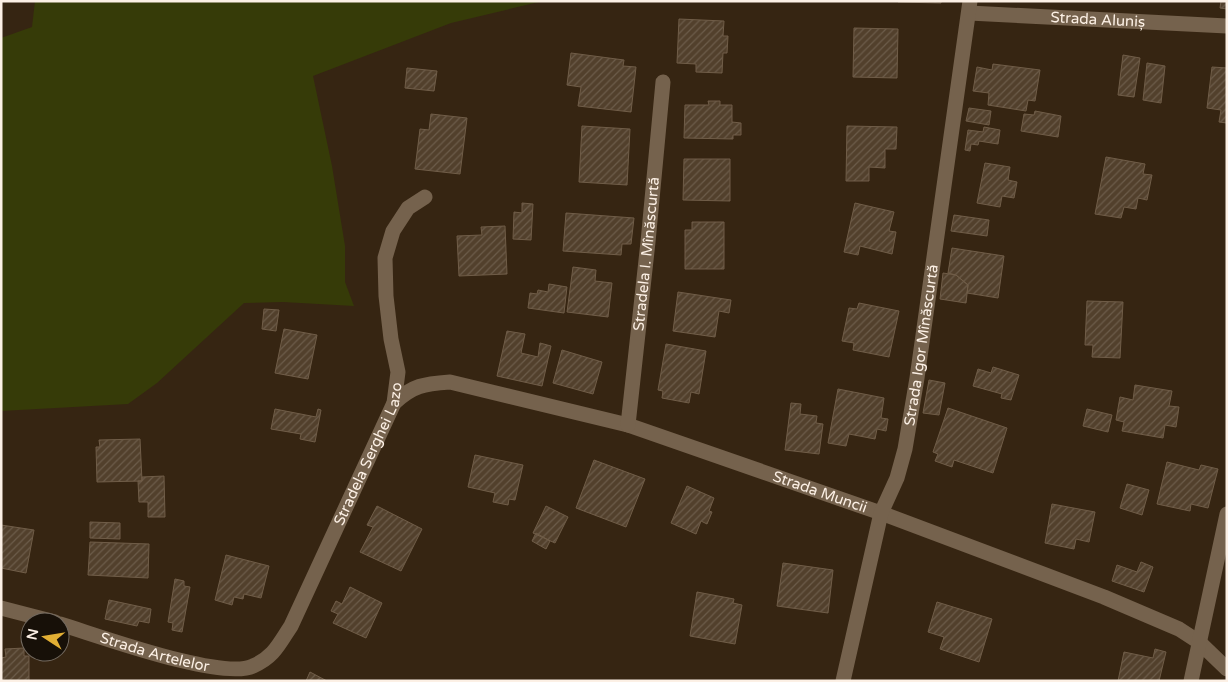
<svg xmlns="http://www.w3.org/2000/svg" width="1228" height="682" viewBox="0 0 1228 682" font-family="'Varela Round',sans-serif">
<style>
.green{fill:#363b08}
.building{fill:url(#building-hatch);stroke:#705d48}
.lines{fill:none;stroke-linecap:round;stroke-linejoin:round}
.minor{stroke:#75624d;stroke-width:15}
.labels{text-anchor:middle;stroke-width:4.5;stroke-linejoin:round;paint-order:stroke}
.street-label{font-size:15px;fill:#fcf0e5;stroke:#171008}
</style>
<defs>
<pattern id="building-hatch" width="6" height="6" patternUnits="userSpaceOnUse" patternTransform="scale(1.25)"><rect width="6" height="6" fill="#52402c"/><path d="M-1 1l2-2M0 6l6-6M5 7l2-2" fill="none" stroke="#6c5c4a"/></pattern>
</defs>
<rect width="100%" height="100%" fill="#362512"/>
<path class="green" d="M 35,1 L 543,1 L 451,23 L 313,76 L 332,166 L 345,246 L 345,282 L 354,306 L 283,302 L 244,303 L 157,383 L 128,404 L 1,411 L 1,38 L 32,27 Z"/>
<path class="building" d="M 941,1 L 941,3 L 898,2 L 898,1 Z
M 1221,1 L 1227,1 L 1227,9 L 1220,8 Z
M 679,19 L 724,21 L 723,36 L 728,36 L 727,53 L 723,53 L 722,73 L 696,72 L 696,64 L 677,63 Z
M 854,28 L 898,29 L 897,78 L 853,77 Z
M 571,53 L 624,60 L 623,66 L 636,67 L 631,112 L 578,106 L 581,87 L 567,85 Z
M 1123,55 L 1140,58 L 1134,97 L 1118,95 Z
M 1147,63 L 1165,66 L 1161,103 L 1143,100 Z
M 993,64 L 1040,70 L 1035,101 L 1028,100 L 1026,111 L 988,105 L 989,93 L 973,91 L 977,67 L 992,70 Z
M 1212,67 L 1227,68 L 1227,123 L 1219,122 L 1221,110 L 1207,108 Z
M 407,68 L 437,71 L 434,91 L 405,88 Z
M 708,101 L 720,101 L 720,105 L 732,105 L 732,122 L 741,123 L 741,135 L 733,135 L 733,139 L 684,138 L 685,105 L 709,105 Z
M 969,108 L 991,111 L 989,125 L 966,121 Z
M 1035,111 L 1061,116 L 1058,137 L 1021,131 L 1024,114 L 1034,115 Z
M 431,114 L 467,118 L 460,174 L 415,169 L 420,129 L 429,130 Z
M 582,126 L 630,129 L 627,185 L 579,182 Z
M 847,126 L 897,127 L 896,149 L 885,149 L 885,168 L 869,167 L 869,181 L 846,181 Z
M 984,127 L 1000,130 L 998,144 L 979,141 L 978,145 L 971,144 L 970,151 L 965,150 L 968,130 L 983,132 Z
M 1106,157 L 1145,164 L 1143,174 L 1152,175 L 1147,200 L 1138,198 L 1136,209 L 1124,207 L 1121,218 L 1095,214 Z
M 684,159 L 730,159 L 730,201 L 683,200 Z
M 985,163 L 1010,167 L 1008,180 L 1017,182 L 1014,198 L 1002,196 L 1000,207 L 977,203 Z
M 522,203 L 533,204 L 531,240 L 513,239 L 514,212 L 522,213 Z
M 855,203 L 894,212 L 889,231 L 896,232 L 892,254 L 860,246 L 858,255 L 844,252 Z
M 566,213 L 634,218 L 631,244 L 622,244 L 621,255 L 563,251 Z
M 954,215 L 989,220 L 987,236 L 951,231 Z
M 692,222 L 724,222 L 724,269 L 685,269 L 685,230 L 692,230 Z
M 505,226 L 507,274 L 459,276 L 457,236 L 482,235 L 481,227 Z
M 952,248 L 1004,256 L 998,298 L 967,293 L 968,285 L 956,275 L 948,273 Z
M 573,267 L 596,270 L 595,281 L 612,283 L 608,317 L 567,312 Z
M 943,273 L 956,275 L 968,285 L 966,303 L 940,299 Z
M 549,284 L 567,287 L 564,313 L 528,308 L 530,293 L 537,294 L 538,290 L 548,292 Z
M 678,292 L 731,300 L 729,313 L 719,311 L 715,337 L 673,331 Z
M 1087,301 L 1123,302 L 1120,358 L 1092,357 L 1093,345 L 1085,345 Z
M 859,303 L 899,311 L 889,357 L 853,350 L 854,343 L 842,341 L 849,308 L 857,309 Z
M 264,309 L 279,310 L 276,331 L 262,329 Z
M 284,329 L 317,335 L 308,379 L 275,373 Z
M 507,331 L 525,334 L 521,353 L 538,357 L 540,343 L 551,346 L 542,386 L 497,376 Z
M 666,344 L 706,351 L 699,394 L 691,392 L 689,403 L 662,398 L 663,391 L 658,390 Z
M 562,350 L 602,362 L 593,394 L 553,383 Z
M 993,367 L 1019,375 L 1011,400 L 1001,398 L 1002,394 L 973,386 L 978,369 L 991,373 Z
M 929,380 L 945,383 L 939,415 L 923,413 Z
M 1135,385 L 1172,391 L 1169,406 L 1179,407 L 1176,427 L 1165,425 L 1163,438 L 1122,431 L 1124,422 L 1116,420 L 1120,397 L 1133,400 Z
M 838,389 L 884,398 L 881,418 L 888,419 L 886,431 L 877,429 L 875,439 L 849,434 L 846,446 L 828,443 Z
M 791,403 L 801,404 L 800,414 L 817,416 L 816,423 L 823,424 L 819,454 L 785,450 Z
M 948,408 L 1007,428 L 993,473 L 954,460 L 952,467 L 935,461 L 938,454 L 933,452 Z
M 275,409 L 316,417 L 318,409 L 321,410 L 315,442 L 300,439 L 301,434 L 271,429 Z
M 1087,409 L 1112,415 L 1108,432 L 1083,426 Z
M 140,439 L 142,481 L 97,482 L 96,447 L 100,447 L 99,440 Z
M 475,455 L 523,465 L 515,500 L 509,499 L 508,505 L 493,502 L 495,493 L 468,487 Z
M 594,460 L 645,479 L 626,527 L 576,508 Z
M 1167,462 L 1199,470 L 1201,465 L 1218,469 L 1208,508 L 1191,504 L 1190,511 L 1157,504 Z
M 164,476 L 165,517 L 148,517 L 148,502 L 139,502 L 138,481 L 142,481 L 142,477 Z
M 1127,484 L 1149,490 L 1142,515 L 1120,508 Z
M 687,486 L 714,498 L 709,511 L 712,512 L 707,524 L 701,521 L 696,534 L 671,523 Z
M 1052,504 L 1095,512 L 1089,542 L 1076,539 L 1074,549 L 1045,543 Z
M 377,506 L 422,529 L 401,571 L 360,552 L 373,527 L 367,525 Z
M 546,506 L 568,517 L 555,543 L 533,533 Z
M 90,522 L 120,523 L 120,539 L 90,538 Z
M 1,525 L 34,530 L 26,573 L 1,568 Z
M 536,533 L 550,541 L 546,549 L 532,541 Z
M 90,542 L 149,544 L 148,578 L 88,575 Z
M 226,555 L 269,566 L 261,598 L 244,594 L 243,599 L 234,597 L 232,605 L 215,600 Z
M 1141,562 L 1153,567 L 1144,592 L 1112,581 L 1117,565 L 1137,572 Z
M 783,563 L 833,570 L 828,613 L 777,606 Z
M 175,579 L 184,581 L 184,586 L 190,587 L 182,632 L 172,630 L 173,623 L 168,622 Z
M 350,587 L 382,603 L 366,638 L 333,623 L 338,614 L 331,611 L 336,601 L 342,604 Z
M 697,592 L 734,599 L 733,603 L 742,605 L 735,644 L 690,636 Z
M 109,600 L 151,609 L 149,623 L 139,621 L 137,626 L 105,619 Z
M 937,602 L 992,619 L 979,662 L 940,649 L 944,637 L 928,632 Z
M 24,648 L 24,656 L 29,656 L 29,681 L 1,681 L 1,658 L 6,657 L 5,649 Z
M 1155,649 L 1166,652 L 1159,681 L 1118,681 L 1124,652 L 1153,658 Z
M 310,672 L 327,681 L 306,681 Z"/>
<g class="lines">
<g class="minor">
<path id="s1" d="M 969,13 L 1227,26"/>
<path id="s2" d="M 394,403 C 413,385 424,384 450,382 L 628,425 L 881,513 L 1104,597 L 1179,629 L 1199,642 L 1227,669"/>
<path id="s3" d="M 628,425 L 648,242 L 663,82"/>
<path d="M 1,608 L 55,622"/>
<path id="s4" d="M 60,624 C 97,635 222,681 253,666 C 274,657 279,644 291,626 L 394,403 L 398,372 L 391,339 L 386,296 L 385,258 L 393,231 L 408,208 L 425,197"/>
<path id="s5" d="M 843,681 L 881,513 L 897,478 L 905,449 L 917,378 L 970,1"/>
<path d="M 1191,681 L 1227,514"/>
</g>
</g>
<g class="labels">
<g class="street-label">
<text dy="5" stroke="none"><textPath href="#s1" startOffset="129">Strada Aluniș</textPath></text>
<text dy="5" stroke="none"><textPath href="#s3" startOffset="172">Stradela I. Mînăscurtă</textPath></text>
<text dy="5" stroke="none"><textPath href="#s5" startOffset="346">Strada Igor Mînăscurtă</textPath></text>
<text dy="5" stroke="none"><textPath href="#s4" startOffset="445">Stradela Serghei Lazo</textPath></text>
<text dy="5" stroke="none"><textPath href="#s2" startOffset="448">Strada Muncii</textPath></text>
<text dy="5" stroke="none"><textPath href="#s4" startOffset="99">Strada Artelelor</textPath></text>
</g>
</g>
<rect width="1228" height="682" fill="none" stroke="#fcf0e5" stroke-width="5"/>
<g transform="translate(45 637) rotate(282)"><circle r="24" fill="#171008" stroke="#736a60"/>
<path d="M0-4L9 19L0 12L-9 19Z" fill="#e2af34"/>
<text y="-8" font-size="14" font-weight="bold" text-anchor="middle" fill="#fcf0e5">N</text>
</g>
</svg>
